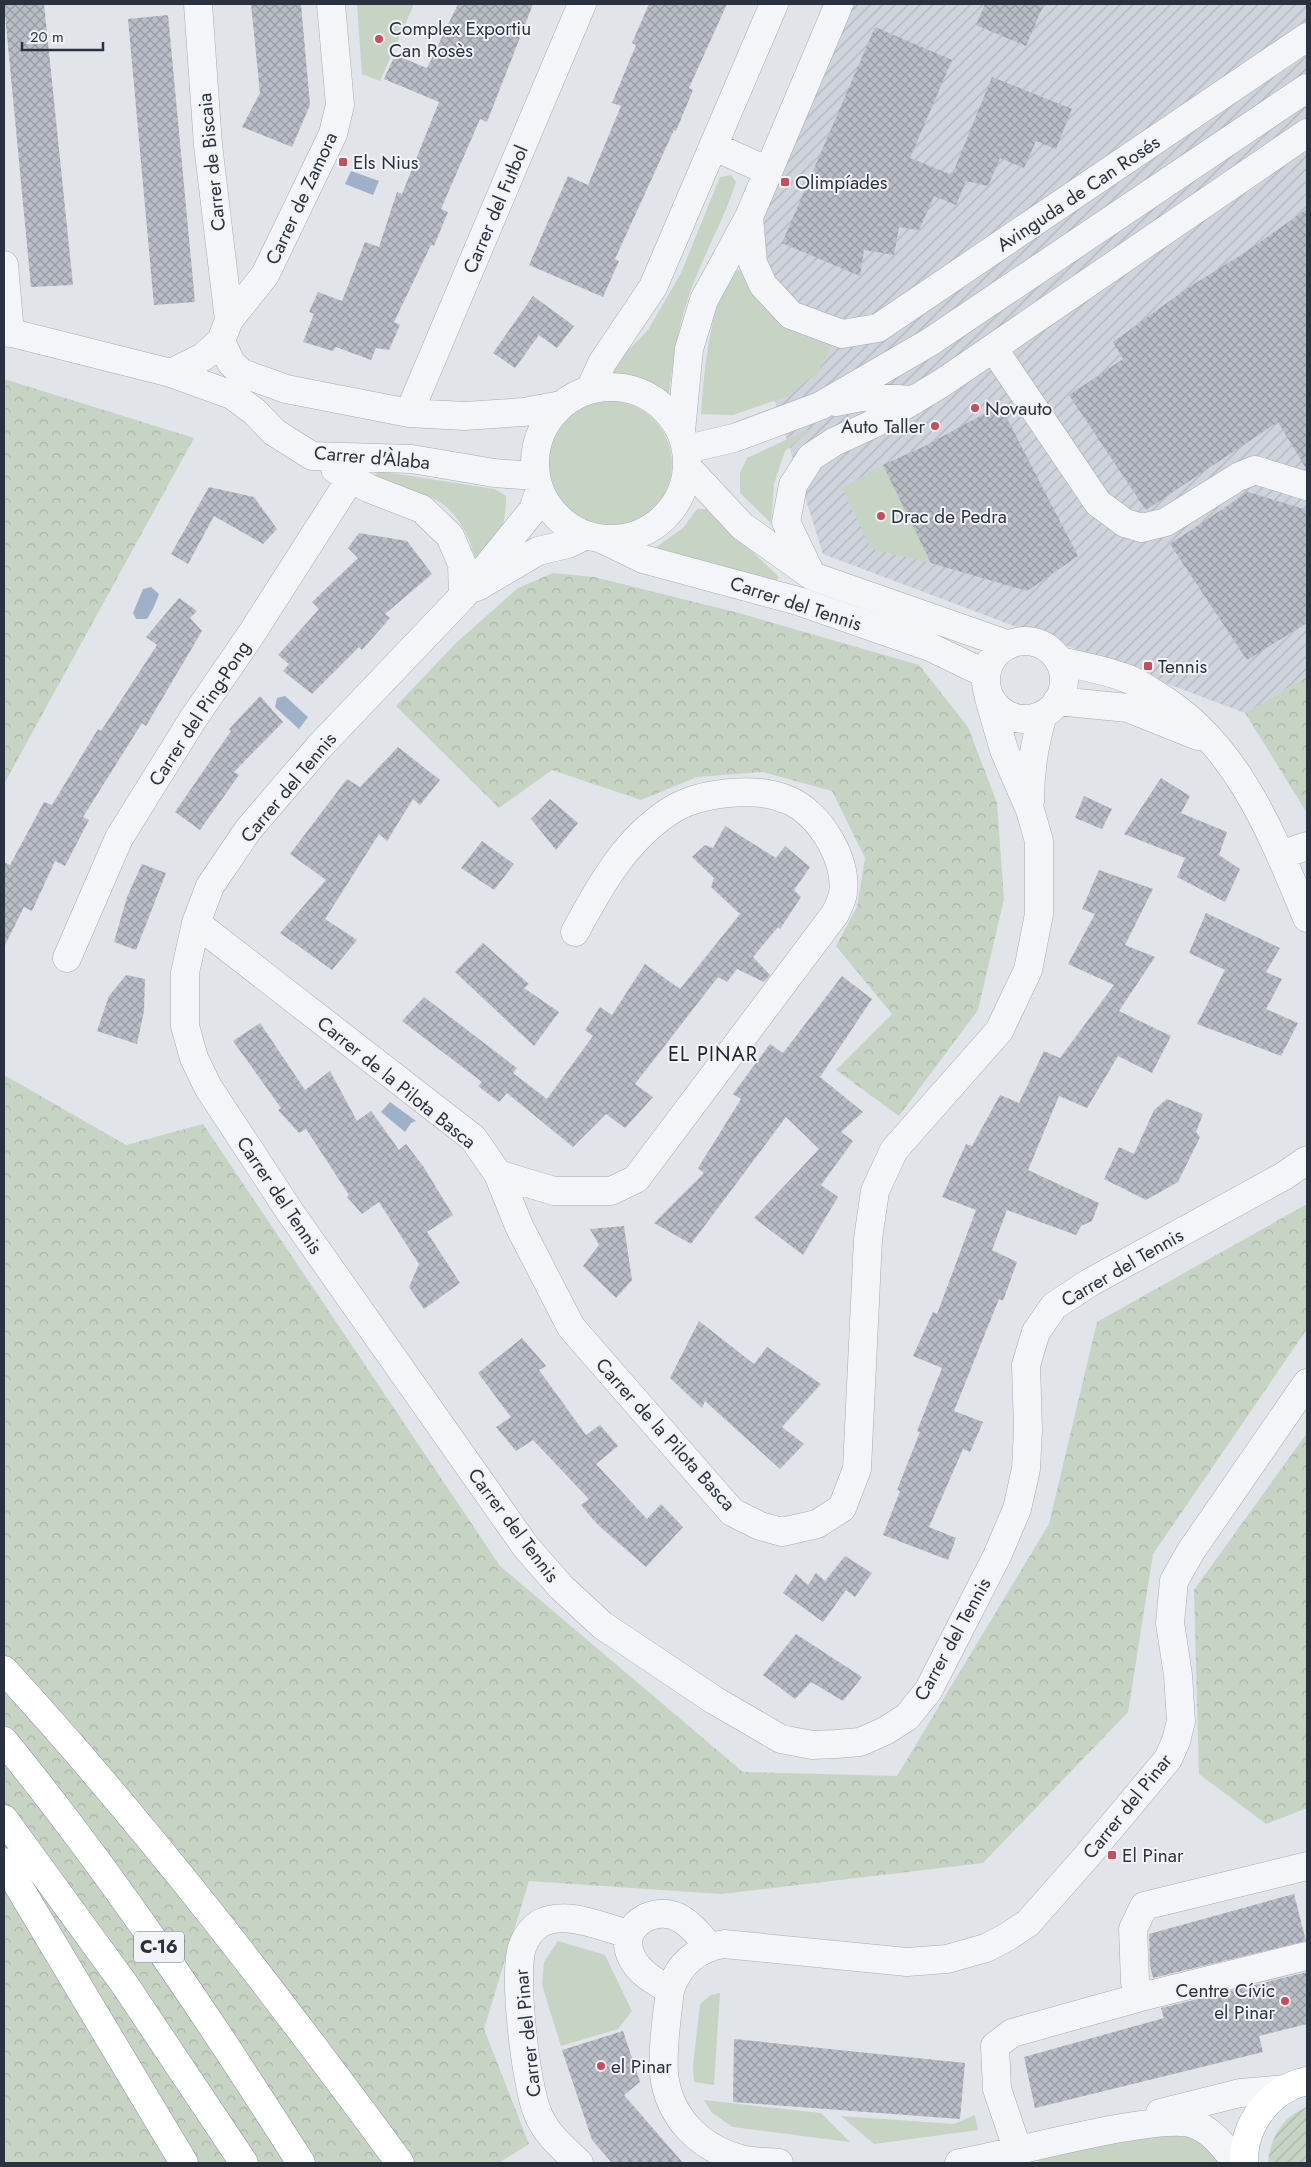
<svg xmlns="http://www.w3.org/2000/svg" width="1311" height="2167" viewBox="0 0 1311 2167" font-family="Jost,sans-serif">
<style>
.industrial{fill:url(#industrial-furrows)}
.grass{fill:#c7d3c3}
.forest{fill:url(#forest-crowns)}
.garden{fill:url(#garden-furrows)}
.water{fill:#9eb1c8}
.building{fill:url(#building-cross-hatch)}
.lines{fill:none;stroke-linecap:round;stroke-linejoin:round}
.street-casing{stroke:#a6abb3;stroke-width:29}
.secondary-casing{stroke:#a6abb3;stroke-width:29}
.highway-casing{stroke:#89929f;stroke-width:29}
.street{stroke:#f4f5f8;stroke-width:28}
.secondary{stroke:#fff;stroke-width:28}
.highway{stroke:#fff;stroke-width:28}
.poi-dot{fill:#c94b5c;stroke:#f1f3f7;stroke-width:2}
.labels{text-anchor:middle;stroke-width:4;stroke-linejoin:round;paint-order:stroke}
.shield{fill:#f1f3f7;stroke:#666c77;stroke-width:1}
.shield-label{font-size:18px;font-weight:bold;fill:#2a3240}
.poi-label{font-size:19px;fill:#2a3240;stroke:#f1f3f7;text-anchor:start}
.street-label{font-size:19px;fill:#2a3240;stroke:#f1f3f7}
.neighbourhood-label{font-size:20px;letter-spacing:1px;fill:#1c2331;stroke:#f1f3f7}
</style>
<defs>
<pattern id="industrial-furrows" width="10" height="10" patternUnits="userSpaceOnUse" patternTransform="scale(1.25)"><rect width="10" height="10" fill="#cfd3db"/><path d="M-1 1l2-2M0 10L10 0M9 11l2-2" fill="none" stroke="#b2b6bd"/></pattern>
<pattern id="forest-crowns" width="20" height="18" patternUnits="userSpaceOnUse" patternTransform="scale(1.25)"><rect width="20" height="18" fill="#c7d3c3"/><path d="M2 6a3 3 0 1 1 6 0M12 15a3 3 0 1 1 6 0" fill="none" stroke="#abb6a9"/></pattern>
<pattern id="garden-furrows" width="10" height="10" patternUnits="userSpaceOnUse" patternTransform="scale(1.25)"><rect width="10" height="10" fill="#c7d3c3"/><path d="M-1 1l2-2M0 10L10 0M9 11l2-2" fill="none" stroke="#abb6a9"/></pattern>
<pattern id="building-cross-hatch" width="8" height="8" patternUnits="userSpaceOnUse" patternTransform="scale(1.25)"><rect width="8" height="8" fill="#b9bdc6"/><path d="M0 0l8 8M0 8l8-8" fill="none" stroke="#979aa2"/></pattern>
</defs>
<rect width="100%" height="100%" fill="#e1e4e9"/>
<path class="industrial" d="M 854,4 L 1307,4 L 1307,677 L 1245,713 L 823,554 L 736,278 Z"/>
<path class="grass" d="M 357,4 L 414,4 L 380,81 L 362,74 Z
M 731,175 L 736,182 C 725,217 707,248 694,282 C 680,318 673,356 669,395 L 609,376 L 607,371 L 648,330 L 681,273 L 720,177 Z
M 745,269 L 767,310 L 808,338 L 832,344 L 818,372 L 788,396 L 733,415 L 701,414 C 704,365 710,319 727,273 Z
M546 464a63 63 0 1 1 126 0a63 63 0 1 1-126 0Z
M 814,427 L 785,451 L 774,484 L 771,523 L 740,493 L 740,473 L 747,458 Z
M 883,465 L 931,563 L 871,549 L 842,488 Z
M 379,471 L 494,489 L 506,496 C 506,531 497,539 476,563 C 470,534 455,505 425,495 C 407,490 391,487 374,476 Z
M 697,509 L 708,509 L 779,577 L 774,584 L 652,550 L 683,528 Z
M 558,1941 L 605,1955 L 632,2011 L 618,2029 L 561,2046 L 542,1985 L 544,1962 Z
M 720,1993 L 714,2085 L 694,2082 L 693,2066 L 700,2004 L 711,1995 Z
M 704,2100 L 821,2113 L 850,2142 L 733,2127 L 712,2113 Z
M 975,2115 L 978,2130 L 874,2144 L 841,2116 L 954,2124 Z
M 1199,2133 L 1218,2160 L 1218,2163 L 1039,2163 L 1038,2160 L 1147,2134 Z"/>
<path class="forest" d="M 4,379 L 194,438 L 4,784 Z
M 553,573 L 594,577 L 739,613 L 919,665 L 968,727 L 997,803 L 1004,899 L 978,1010 L 899,1116 L 836,1070 L 892,1014 L 836,946 L 857,907 L 865,858 L 832,791 L 763,772 L 697,777 L 641,800 L 552,770 L 499,808 L 396,706 L 456,643 L 518,588 Z
M 1307,677 L 1307,813 L 1245,713 Z
M 4,1075 L 126,1145 L 203,1124 L 500,1566 L 743,1772 L 897,1776 L 1049,1524 L 1097,1322 L 1307,1204 L 1307,1329 L 1153,1554 L 1128,1712 L 983,1863 L 721,1894 L 529,1881 L 484,2029 L 529,2144 L 499,2163 L 4,2163 Z
M 1307,1433 L 1307,1808 L 1266,1824 L 1199,1774 L 1194,1590 Z"/>
<path class="garden" d="M 1307,2107 L 1307,2163 L 1268,2163 C 1270,2138 1283,2116 1307,2107 Z"/>
<path class="water" d="M 351,171 L 379,181 L 373,195 L 345,184 Z
M 151,587 L 159,594 C 156,603 152,611 147,619 L 136,619 L 133,613 L 143,589 Z
M 285,696 L 308,717 L 299,729 L 275,707 L 277,698 Z
M 390,1102 L 416,1121 L 411,1123 L 405,1132 L 381,1112 Z"/>
<path class="building" d="M 4,4 L 44,4 L 73,285 L 31,287 Z
M 251,4 L 301,4 L 310,105 L 292,147 L 242,127 L 260,93 Z
M 458,4 L 533,4 L 487,122 L 480,119 L 441,209 L 448,212 L 434,246 L 431,245 L 394,322 L 400,325 L 389,350 L 376,348 L 371,360 L 336,347 L 333,351 L 303,342 L 314,314 L 309,312 L 318,292 L 342,301 L 365,242 L 379,247 L 397,192 L 402,194 L 439,102 L 384,79 L 395,55 L 427,68 Z
M 649,4 L 727,4 L 689,88 L 693,90 L 676,131 L 674,130 L 615,259 L 619,261 L 603,297 L 529,265 L 568,176 L 588,185 L 621,106 L 612,103 L 636,45 L 632,43 Z
M 985,4 L 1044,4 L 1026,46 L 976,25 Z
M 168,15 L 195,302 L 154,305 L 128,19 Z
M 875,27 L 952,60 L 910,158 L 952,175 L 992,77 L 1072,109 L 1056,149 L 1036,141 L 1024,168 L 1000,158 L 988,186 L 966,181 L 956,205 L 934,196 L 919,230 L 899,227 L 894,255 L 864,250 L 860,276 L 782,243 Z
M 1307,209 L 1307,470 L 1278,422 L 1146,510 L 1069,395 L 1123,359 L 1113,342 L 1186,289 L 1244,253 Z
M 533,296 L 574,326 L 557,348 L 539,335 L 515,368 L 493,353 Z
M 1000,405 L 1078,556 L 1027,591 L 931,563 L 883,465 L 925,446 Z
M 209,487 L 254,497 L 277,529 L 263,544 L 214,516 L 188,564 L 171,554 Z
M 1248,492 L 1307,510 L 1307,623 L 1247,660 L 1170,544 Z
M 359,533 L 407,541 L 432,574 L 385,614 L 390,618 L 362,650 L 359,647 L 312,694 L 283,671 L 289,664 L 278,655 L 319,609 L 312,602 L 358,558 L 348,548 Z
M 179,598 L 197,611 L 190,618 L 202,631 L 146,726 L 142,723 L 83,817 L 89,820 L 65,866 L 55,861 L 32,911 L 24,907 L 4,947 L 4,862 L 10,865 L 44,802 L 52,805 L 98,729 L 101,731 L 157,645 L 146,637 Z
M 260,696 L 283,722 L 234,772 L 239,775 L 200,830 L 175,812 L 231,731 L 229,729 Z
M 398,747 L 440,780 L 420,805 L 413,799 L 387,841 L 379,834 L 325,919 L 357,940 L 332,970 L 280,933 L 326,880 L 290,854 L 347,779 L 360,787 Z
M 1161,778 L 1190,796 L 1181,813 L 1227,832 L 1219,855 L 1240,869 L 1225,902 L 1177,877 L 1185,858 L 1124,834 Z
M 1084,796 L 1112,809 L 1102,829 L 1075,818 Z
M 550,799 L 578,823 L 556,850 L 531,819 Z
M 725,826 L 776,858 L 785,846 L 810,867 L 794,890 L 801,897 L 780,929 L 778,927 L 753,957 L 770,975 L 764,982 L 737,969 L 727,982 L 718,977 L 635,1084 L 653,1097 L 625,1128 L 606,1114 L 573,1147 L 507,1093 L 499,1102 L 478,1086 L 482,1082 L 402,1021 L 424,997 L 517,1068 L 513,1073 L 547,1099 L 593,1036 L 585,1030 L 600,1007 L 612,1015 L 645,964 L 680,989 L 740,914 L 711,887 L 714,878 L 692,857 L 705,845 L 713,848 Z
M 482,841 L 514,864 L 494,890 L 461,868 Z
M 142,864 L 166,873 L 136,950 L 114,942 L 127,897 Z
M 1099,870 L 1153,889 L 1125,945 L 1155,957 L 1119,1011 L 1171,1036 L 1152,1073 L 1118,1056 L 1087,1108 L 1059,1096 L 1028,1170 L 1099,1203 L 1092,1221 L 1081,1226 L 1076,1235 L 1007,1210 L 992,1250 L 1017,1262 L 1003,1301 L 999,1299 L 954,1411 L 983,1422 L 970,1452 L 963,1449 L 929,1527 L 956,1538 L 948,1560 L 883,1535 L 900,1491 L 897,1490 L 920,1432 L 917,1431 L 942,1368 L 913,1356 L 933,1312 L 937,1314 L 976,1210 L 942,1197 L 966,1144 L 972,1146 L 1000,1095 L 1019,1103 L 1044,1051 L 1060,1058 L 1114,985 L 1068,964 L 1095,914 L 1082,909 Z
M 1206,913 L 1280,948 L 1266,972 L 1282,979 L 1266,1009 L 1298,1023 L 1281,1056 L 1197,1024 L 1225,970 L 1189,953 Z
M 483,943 L 529,984 L 524,988 L 559,1012 L 534,1046 L 455,972 Z
M 126,975 L 145,979 L 144,1011 L 137,1044 L 97,1031 L 109,996 Z
M 842,976 L 872,999 L 820,1077 L 863,1112 L 841,1132 L 853,1141 L 821,1185 L 838,1197 L 803,1255 L 754,1218 L 819,1149 L 786,1117 L 691,1244 L 654,1223 L 704,1173 L 698,1168 L 741,1099 L 733,1094 L 770,1044 L 783,1053 Z
M 260,1023 L 305,1090 L 330,1071 L 357,1121 L 371,1111 L 399,1150 L 406,1144 L 423,1166 L 453,1215 L 427,1232 L 460,1283 L 424,1309 L 409,1287 L 419,1264 L 379,1202 L 362,1214 L 347,1197 L 349,1195 L 306,1129 L 299,1133 L 278,1110 L 281,1108 L 233,1041 Z
M 1167,1099 L 1203,1114 L 1196,1132 L 1200,1137 L 1178,1182 L 1146,1200 L 1104,1179 L 1119,1147 L 1134,1154 L 1154,1110 Z
M 624,1226 L 632,1280 L 616,1298 L 583,1266 L 599,1245 L 590,1229 Z
M 699,1321 L 754,1364 L 767,1347 L 821,1384 L 782,1427 L 804,1444 L 780,1469 L 705,1401 L 702,1408 L 670,1378 Z
M 522,1338 L 546,1366 L 539,1370 L 586,1435 L 600,1425 L 618,1446 L 596,1464 L 647,1519 L 661,1504 L 683,1527 L 646,1567 L 597,1524 L 581,1505 L 589,1499 L 533,1440 L 516,1451 L 496,1427 L 511,1417 L 478,1373 Z
M 845,1556 L 872,1573 L 855,1597 L 846,1590 L 823,1622 L 783,1593 L 796,1574 L 808,1585 L 816,1573 L 825,1581 Z
M 796,1634 L 862,1677 L 843,1701 L 811,1682 L 795,1699 L 763,1675 Z
M 1294,1894 L 1306,1941 L 1153,1978 L 1150,1966 L 1149,1934 Z
M 1307,1972 L 1307,2024 L 1259,2036 L 1263,2052 L 1035,2108 L 1024,2057 L 1164,2018 L 1161,2008 Z
M 623,2031 L 640,2082 L 624,2095 L 683,2163 L 612,2163 L 592,2140 L 562,2050 Z
M 734,2039 L 965,2063 L 960,2119 L 733,2102 Z"/>
<g class="lines">
<g class="street-casing">
<path id="street" d="M 198,4 L 208,145 L 229,320
M 713,146 L 768,171
M 749,217 L 753,263 L 763,285 L 791,315 L 842,334 L 878,328 L 1307,37
M 4,265 L 10,333
M 4,331 L 171,373 L 232,395 L 255,412 L 274,432 L 312,456 L 412,459 L 494,473 L 535,476
M 221,341 L 231,363 L 242,373 L 286,389 L 409,413 L 465,416 L 524,412 L 561,405
M 993,348 L 1098,503 L 1125,523 L 1142,528 L 1166,522 L 1238,477 L 1255,470 L 1307,486
M 171,373 L 203,357 L 221,341 L 229,320 L 265,275 L 333,134 L 340,105 L 331,4
M535 463a76 76 0 1 1 152 0a76 76 0 1 1-152 0Z
M 590,389 L 602,363 L 653,287 L 774,4
M 836,402 L 861,397 L 914,400
M 409,413 L 582,4
M 681,431 L 689,349 L 704,300 L 749,217 L 839,4
M 687,449 L 734,438 L 820,406 L 930,342 L 1307,88
M 688,468 L 742,526 L 812,576 L 1009,645
M 335,469 L 368,488 L 422,509 L 450,536 L 462,564 L 463,596
M 539,492 L 533,510 L 463,596 L 319,747 L 248,830 L 210,886 L 196,923 L 185,973 L 185,1026 L 194,1058 L 208,1087 L 290,1212 L 526,1547 L 561,1587 L 602,1625 L 714,1700 L 781,1739 L 812,1745 L 836,1744 L 860,1742 L 885,1731 L 907,1717 L 928,1691 L 997,1556 L 1017,1509 L 1026,1469 L 1028,1430 L 1026,1365 L 1036,1332 L 1054,1306 L 1089,1283 L 1284,1176 L 1307,1160
M 604,540 L 643,559 L 798,601 L 930,647 L 986,674
M 812,576 L 786,522 L 793,485 L 811,457 L 834,442 L 877,422 L 942,383 L 1307,133
M 477,587 L 538,551 L 568,544 L 584,536
M986 680a39 39 0 1 1 78 0a39 39 0 1 1-78 0Z
M 1059,661 C 1082,666 1106,670 1128,679 C 1138,682 1146,689 1155,694 C 1237,742 1272,834 1307,918
M 1057,701 L 1128,708 L 1198,736
M 1030,801 C 1030,771 1034,744 1043,715
M 1280,855 L 1307,846
M 196,923 L 473,1138 L 498,1174 L 519,1226 L 571,1327 L 732,1512 L 760,1526 L 782,1532 L 817,1524 L 842,1508 L 857,1469 L 868,1239 L 875,1191 L 894,1150 L 999,1031 L 1028,970 L 1039,914 L 1039,841 L 1030,810 L 1004,750 L 989,698
M 67,958 L 119,838 L 193,719 L 250,636 L 351,478
M 498,1174 L 554,1191 L 611,1191 L 636,1179 L 835,914 C 838,908 842,900 843,893 C 848,860 819,812 788,800 C 756,786 699,792 670,811 C 625,840 600,886 575,932
M 670,1990 C 656,1982 639,1973 632,1958 C 615,1926 657,1903 681,1919 C 692,1925 701,1937 709,1946
M 1141,1997 L 1135,1982 L 1133,1929 L 1144,1906 L 1307,1866
M 1160,2113 L 1240,2093 L 1286,2089
M 1018,2151 L 997,2089 L 995,2046 L 1012,2033 L 1141,1997 L 1306,1956
M 579,2163 C 563,2148 546,2134 538,2114 C 526,2087 512,1971 523,1945 C 526,1937 532,1929 539,1924 C 565,1909 602,1927 628,1934
M 779,2163 C 767,2162 753,2162 741,2159 C 700,2148 669,2118 664,2074 C 662,2047 667,2017 670,1990 C 679,1964 697,1948 724,1944 L 907,1962 L 947,1959 L 986,1948 L 1007,1937 L 1028,1923 L 1087,1856 L 1168,1759 L 1176,1741 L 1181,1721 L 1178,1675 L 1170,1623 L 1174,1581 L 1191,1551 L 1307,1383
M 959,2163 C 1004,2156 1163,2110 1196,2125 C 1214,2132 1225,2149 1237,2163"/>
</g>
<g class="secondary-casing">
<path id="secondary" d="M 1244,2163 C 1243,2125 1269,2089 1307,2081"/>
</g>
<g class="highway-casing">
<path id="highway" d="M 4,1670 C 147,1826 275,1993 400,2163
M 4,1741 C 113,1875 209,2018 301,2163
M 4,1819 L 125,1985 L 244,2163
M 4,1862 L 184,2163"/>
</g>
<use href="#street" class="street"/>
<use href="#secondary" class="secondary"/>
<use href="#highway" class="highway"/>
</g>
<g class="poi-dot">
<circle cx="379" cy="39" r="5"/>
<rect x="338" y="157" width="10" height="10" rx="2.5"/>
<rect x="780" y="177" width="10" height="10" rx="2.5"/>
<circle cx="975" cy="408" r="5"/>
<circle cx="935" cy="426" r="5"/>
<circle cx="881" cy="516" r="5"/>
<rect x="1143" y="661" width="10" height="10" rx="2.5"/>
<rect x="1107" y="1850" width="10" height="10" rx="2.5"/>
<circle cx="1285" cy="2001" r="5"/>
<circle cx="601" cy="2066" r="5"/>
</g>
<g class="labels">
<rect class="shield" x="134" y="1931.5" width="50" height="31" rx="4"/>
<g class="shield-label">
<text x="159" y="1953">C-16</text>
</g>
<g class="poi-label">
<text x="389" y="35">Complex Exportiu<tspan x="389" dy="22">Can Rosès</tspan></text>
<text x="353" y="169">Els Nius</text>
<text x="795" y="189">Olimpíades</text>
<text x="985" y="415">Novauto</text>
<text x="925" y="433" text-anchor="end">Auto Taller</text>
<text x="891" y="523">Drac de Pedra</text>
<text x="1158" y="673">Tennis</text>
<text x="1122" y="1862">El Pinar</text>
<text x="1275" y="1997" text-anchor="end">Centre Cívic<tspan x="1275" dy="22">el Pinar</tspan></text>
<text x="611" y="2073">el Pinar</text>
</g>
<g class="street-label">
<text transform="translate(211 162) rotate(-96)" y="7">Carrer de Biscaia</text>
<text transform="translate(1078 193) rotate(-34)" y="7">Avinguda de Can Rosés</text>
<text transform="translate(301 198) rotate(-65)" y="7">Carrer de Zamora</text>
<text transform="translate(495 209) rotate(-67)" y="7">Carrer del Futbol</text>
<text transform="translate(372 457) rotate(5)" y="7">Carrer d'Àlaba</text>
<text transform="translate(796 603) rotate(18)" y="7">Carrer del Tennis</text>
<text transform="translate(199 713) rotate(-57)" y="7">Carrer del Ping-Pong</text>
<text transform="translate(288 787) rotate(-50)" y="7">Carrer del Tennis</text>
<text transform="translate(397 1082) rotate(39)" y="7">Carrer de la Pilota Basca</text>
<text transform="translate(280 1195) rotate(56)" y="7">Carrer del Tennis</text>
<text transform="translate(1122 1267) rotate(-30)" y="7">Carrer del Tennis</text>
<text transform="translate(666 1434) rotate(48)" y="7">Carrer de la Pilota Basca</text>
<text transform="translate(514 1525) rotate(53)" y="7">Carrer del Tennis</text>
<text transform="translate(952 1639) rotate(-61)" y="7">Carrer del Tennis</text>
<text transform="translate(1127 1806) rotate(-51)" y="7">Carrer del Pinar</text>
<text transform="translate(527 2033) rotate(-96)" y="7">Carrer del Pinar</text>
</g>
<g class="neighbourhood-label">
<text x="713" y="1061">EL PINAR</text>
</g>
</g>
<rect width="1311" height="2167" fill="none" stroke="#2a3240" stroke-width="10"/>
<path d="M22 42v8h81v-8" fill="none" stroke="#2a3240" stroke-width="2.5"/>
<text x="30" y="42" font-size="15" fill="#2a3240" stroke="#f1f3f7" stroke-width="4" paint-order="stroke">20 m</text>
</svg>
